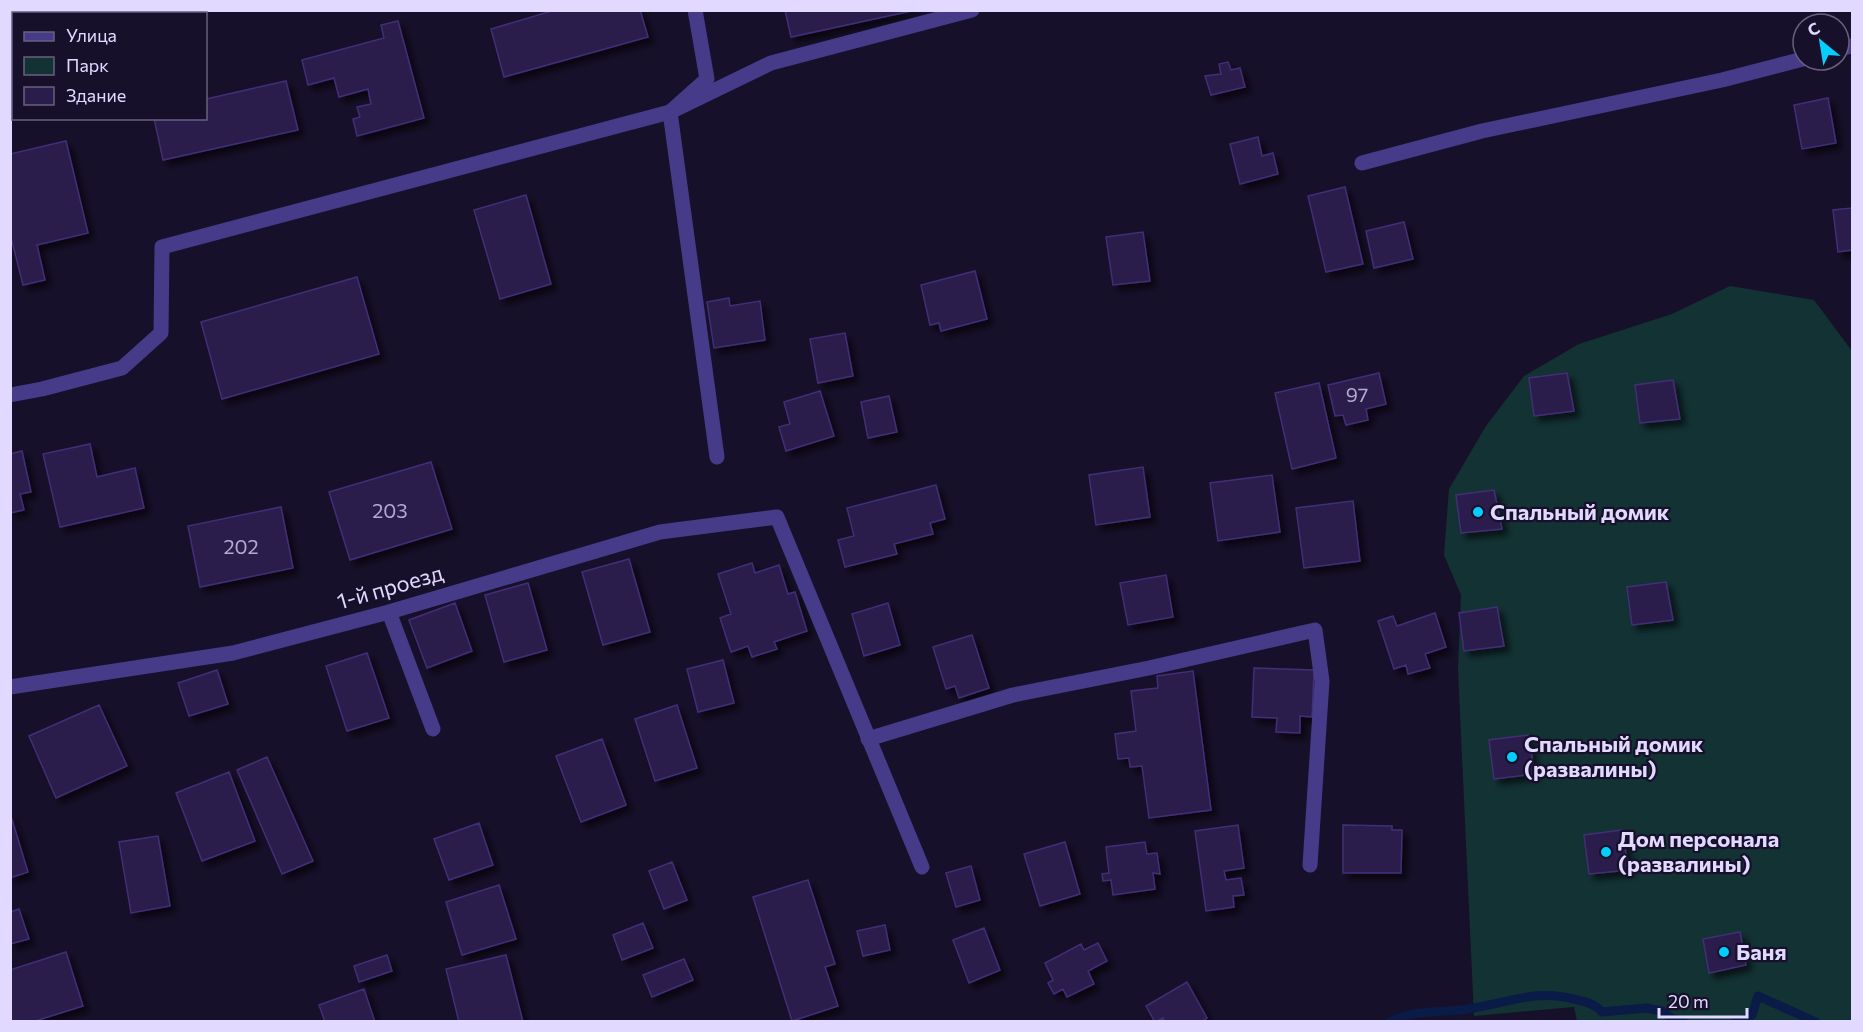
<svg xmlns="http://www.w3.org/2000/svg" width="1863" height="1032" viewBox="0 0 1863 1032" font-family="Commissioner,sans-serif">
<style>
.green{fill:#133234}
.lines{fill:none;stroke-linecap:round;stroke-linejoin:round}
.stream{stroke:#0a1b48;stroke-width:9}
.building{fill:#2a1c4b;stroke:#432e77;stroke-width:1.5;filter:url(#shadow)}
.lane{stroke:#463b89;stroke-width:15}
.street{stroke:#463b89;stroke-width:15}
.poi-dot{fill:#05ceff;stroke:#17102a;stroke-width:2}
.labels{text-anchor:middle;stroke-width:4.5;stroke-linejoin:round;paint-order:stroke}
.number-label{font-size:20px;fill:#b3aad2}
.poi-label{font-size:22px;font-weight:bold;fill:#e1d9ff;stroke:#17102a;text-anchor:start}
.street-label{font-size:22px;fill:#e1d9ff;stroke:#17102a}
</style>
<defs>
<filter id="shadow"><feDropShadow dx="5.5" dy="5.5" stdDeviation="3" flood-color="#0009"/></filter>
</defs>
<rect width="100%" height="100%" fill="#17102a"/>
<path class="green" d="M 1730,286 L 1814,300 L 1852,351 L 1852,1021 L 1577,1021 L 1574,1007 L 1474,1016 L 1458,670 L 1461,595 L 1444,555 L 1449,489 L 1486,426 L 1524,376 L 1579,344 L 1672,314 Z"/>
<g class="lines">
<path class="stream" d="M 1390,1022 C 1413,1009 1443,1013 1468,1009 C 1509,1003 1535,988 1578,1000 C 1588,1003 1595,1004 1602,1012 L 1646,1008 L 1662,1011 L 1671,1018 L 1684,1022
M 1735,1022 L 1742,1021 L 1752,1015 L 1758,996 L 1816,1022"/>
</g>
<path class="building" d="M 10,10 L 42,10 L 43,14 L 14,14 L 14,60 L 10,61 Z
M 555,10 L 640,10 L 648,37 L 504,77 L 491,29 Z
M 785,10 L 916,10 L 791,37 Z
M 398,21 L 424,118 L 357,136 L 353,119 L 360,117 L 357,107 L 371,104 L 368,89 L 339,97 L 334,78 L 308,85 L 302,60 L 384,38 L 381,25 Z
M 1228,62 L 1231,70 L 1240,68 L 1245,87 L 1211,95 L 1205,76 L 1221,74 L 1219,64 Z
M 286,81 L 298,130 L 163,160 L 154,118 L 206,118 L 206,99 Z
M 1828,98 L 1836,143 L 1802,149 L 1794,105 Z
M 1258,137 L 1262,156 L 1273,153 L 1278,174 L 1240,184 L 1230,144 Z
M 66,141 L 88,233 L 37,245 L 45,280 L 23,285 L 10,233 L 10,154 Z
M 1345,187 L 1363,264 L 1326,272 L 1308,196 Z
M 526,195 L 551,284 L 500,299 L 474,210 Z
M 1852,208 L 1852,250 L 1838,252 L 1833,210 Z
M 1404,222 L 1413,259 L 1374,268 L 1366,231 Z
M 1143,232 L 1150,281 L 1113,285 L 1106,237 Z
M 975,271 L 987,319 L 941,331 L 939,323 L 930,325 L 921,285 Z
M 357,277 L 379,354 L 222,399 L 201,322 Z
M 729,298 L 730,306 L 760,301 L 765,340 L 714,348 L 707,302 Z
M 845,333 L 853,376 L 818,383 L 810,339 Z
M 1379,373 L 1386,404 L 1366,409 L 1368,420 L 1346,425 L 1343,415 L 1335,416 L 1328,385 Z
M 1567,373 L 1574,411 L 1534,416 L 1529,378 Z
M 1673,380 L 1680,419 L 1640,423 L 1635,385 Z
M 1319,383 L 1336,458 L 1292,469 L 1275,393 Z
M 820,391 L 834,436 L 786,451 L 779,427 L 790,424 L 784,402 Z
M 889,396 L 897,432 L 868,438 L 861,402 Z
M 90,444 L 97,477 L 135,468 L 144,508 L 60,527 L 43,454 Z
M 22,451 L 31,492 L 20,494 L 24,510 L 10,513 L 10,454 Z
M 431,462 L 452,529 L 350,560 L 329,492 Z
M 1143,467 L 1150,517 L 1096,525 L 1089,475 Z
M 1272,475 L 1280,532 L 1218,541 L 1210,483 Z
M 936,485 L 945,519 L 930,523 L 933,534 L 894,544 L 897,554 L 845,567 L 838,540 L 854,536 L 847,508 Z
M 1494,490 L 1502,529 L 1461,533 L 1456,495 Z
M 1353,501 L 1360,561 L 1304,568 L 1296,508 Z
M 281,507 L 293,568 L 200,587 L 188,526 Z
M 629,559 L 650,632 L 603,645 L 582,572 Z
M 752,563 L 755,573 L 779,565 L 788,594 L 795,592 L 807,631 L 774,642 L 777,649 L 752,657 L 748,646 L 731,652 L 720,618 L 731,614 L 718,574 Z
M 1166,575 L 1173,617 L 1128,625 L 1120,583 Z
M 1666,582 L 1673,620 L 1632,625 L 1627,587 Z
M 528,583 L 547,650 L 504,662 L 485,595 Z
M 455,603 L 472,651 L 427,668 L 409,620 Z
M 888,603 L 900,645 L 864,656 L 852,614 Z
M 1497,607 L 1504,646 L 1464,651 L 1459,613 Z
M 1435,613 L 1446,647 L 1425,654 L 1430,668 L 1408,674 L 1406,665 L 1394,669 L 1378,621 L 1393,616 L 1397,626 Z
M 972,635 L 989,688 L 959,698 L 955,686 L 946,689 L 933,647 Z
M 367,653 L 389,718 L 347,731 L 326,666 Z
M 723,660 L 734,703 L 698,712 L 687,669 Z
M 1254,668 L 1314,670 L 1312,717 L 1300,716 L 1300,733 L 1276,732 L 1277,718 L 1252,717 Z
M 217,670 L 228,704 L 189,716 L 178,683 Z
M 1193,671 L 1211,810 L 1149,818 L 1142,766 L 1130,767 L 1129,758 L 1118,759 L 1115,734 L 1136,731 L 1131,691 L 1158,688 L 1157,676 Z
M 99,705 L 127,766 L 56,798 L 29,736 Z
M 677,705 L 697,768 L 655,781 L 635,719 Z
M 1528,735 L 1535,774 L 1494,779 L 1489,740 Z
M 602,739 L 626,805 L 581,822 L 556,756 Z
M 267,757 L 313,861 L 282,874 L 237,770 Z
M 229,772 L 255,841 L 202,861 L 176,793 Z
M 10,813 L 28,872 L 10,878 Z
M 479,823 L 493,865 L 449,880 L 434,839 Z
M 1238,825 L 1244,868 L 1224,871 L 1226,880 L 1241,878 L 1244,895 L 1233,896 L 1234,907 L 1206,911 L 1195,831 Z
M 1343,825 L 1392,826 L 1392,830 L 1402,830 L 1401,873 L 1343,873 Z
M 1622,830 L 1629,870 L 1589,874 L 1584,835 Z
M 158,836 L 170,906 L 131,913 L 119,842 Z
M 1065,842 L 1080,894 L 1040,906 L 1024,854 Z
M 1145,842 L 1147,854 L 1157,853 L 1160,874 L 1153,873 L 1155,889 L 1113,895 L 1111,880 L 1103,881 L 1102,874 L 1109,873 L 1106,847 Z
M 672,862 L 687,900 L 664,909 L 649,871 Z
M 971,866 L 980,900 L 956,907 L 946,873 Z
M 808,880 L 835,964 L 825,967 L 838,1006 L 792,1021 L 753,897 Z
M 499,885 L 516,939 L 462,955 L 446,902 Z
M 19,909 L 29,939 L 10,944 L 10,912 Z
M 643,923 L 653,948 L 622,960 L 613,935 Z
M 885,925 L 890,950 L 863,956 L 857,931 Z
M 984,928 L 1000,970 L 969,983 L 953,940 Z
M 1740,932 L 1746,965 L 1709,973 L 1703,939 Z
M 1098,943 L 1107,961 L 1088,971 L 1094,984 L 1067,997 L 1063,989 L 1054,994 L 1048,983 L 1053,980 L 1045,963 L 1081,944 L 1084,950 Z
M 66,952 L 83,1006 L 32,1022 L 10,1022 L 10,970 Z
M 387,955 L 392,971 L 359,982 L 354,966 Z
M 506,955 L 523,1022 L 459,1022 L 446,969 Z
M 684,959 L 693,980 L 652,997 L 643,975 Z
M 1187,982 L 1207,1018 L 1201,1022 L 1165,1022 L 1163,1018 L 1155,1022 L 1146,1006 Z
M 364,989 L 375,1022 L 325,1022 L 319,1005 Z"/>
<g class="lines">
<path class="lane" d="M 695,10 L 707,79 L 670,112 L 717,457
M 389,612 L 433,729
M 868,739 L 1013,695 L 1149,668 L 1315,630 L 1322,681 L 1310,865"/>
<path class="street" d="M 1839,49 L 1852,46
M 1362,163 L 1482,131 L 1722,80 L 1803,59
M 10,395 L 42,389 L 122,368 L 161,333 L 162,247 L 670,112 L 771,63 L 972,10
M 10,687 L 233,653 L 389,612 L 660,532 L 777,517 L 922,867"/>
</g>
<g class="poi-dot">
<circle cx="1478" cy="512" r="6"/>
<circle cx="1512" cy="757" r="6"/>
<circle cx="1606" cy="852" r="6"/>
<circle cx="1724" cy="952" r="6"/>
</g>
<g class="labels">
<g class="number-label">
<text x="1357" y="402">97</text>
<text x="390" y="518">203</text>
<text x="241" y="554">202</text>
</g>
<g class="poi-label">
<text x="1490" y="520">Спальный домик</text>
<text x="1524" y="752">Спальный домик<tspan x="1524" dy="25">(развалины)</tspan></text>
<text x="1618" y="847">Дом персонала<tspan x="1618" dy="25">(развалины)</tspan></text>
<text x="1736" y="960">Баня</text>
</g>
<g class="street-label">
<text transform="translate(390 587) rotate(-16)" y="8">1-й проезд</text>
</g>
</g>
<rect width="1863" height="1032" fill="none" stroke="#e1d9ff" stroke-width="24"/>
<rect x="12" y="12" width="195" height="108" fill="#17102a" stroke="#68607f" stroke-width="1.5"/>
<rect x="24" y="32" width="30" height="9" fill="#463b89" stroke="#68607f" stroke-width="1.5"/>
<text x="66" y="42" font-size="18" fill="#e1d9ff">Улица</text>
<rect x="24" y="57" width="30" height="18" fill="#133234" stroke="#68607f" stroke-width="1.5"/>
<text x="66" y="72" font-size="18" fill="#e1d9ff">Парк</text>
<rect x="24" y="87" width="30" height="18" fill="#2a1c4b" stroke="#68607f" stroke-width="1.5"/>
<text x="66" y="102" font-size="18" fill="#e1d9ff">Здание</text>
<g transform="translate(1821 42) rotate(330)"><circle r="28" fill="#17102a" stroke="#68607f" stroke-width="1.5"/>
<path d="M0-4.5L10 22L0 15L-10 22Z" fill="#05ceff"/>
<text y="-9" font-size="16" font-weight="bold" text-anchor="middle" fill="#e1d9ff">С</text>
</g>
<path d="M1659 1008v9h88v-9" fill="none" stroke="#e1d9ff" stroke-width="3"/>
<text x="1668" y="1008" font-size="18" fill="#e1d9ff" stroke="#17102a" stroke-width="4.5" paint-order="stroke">20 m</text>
</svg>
